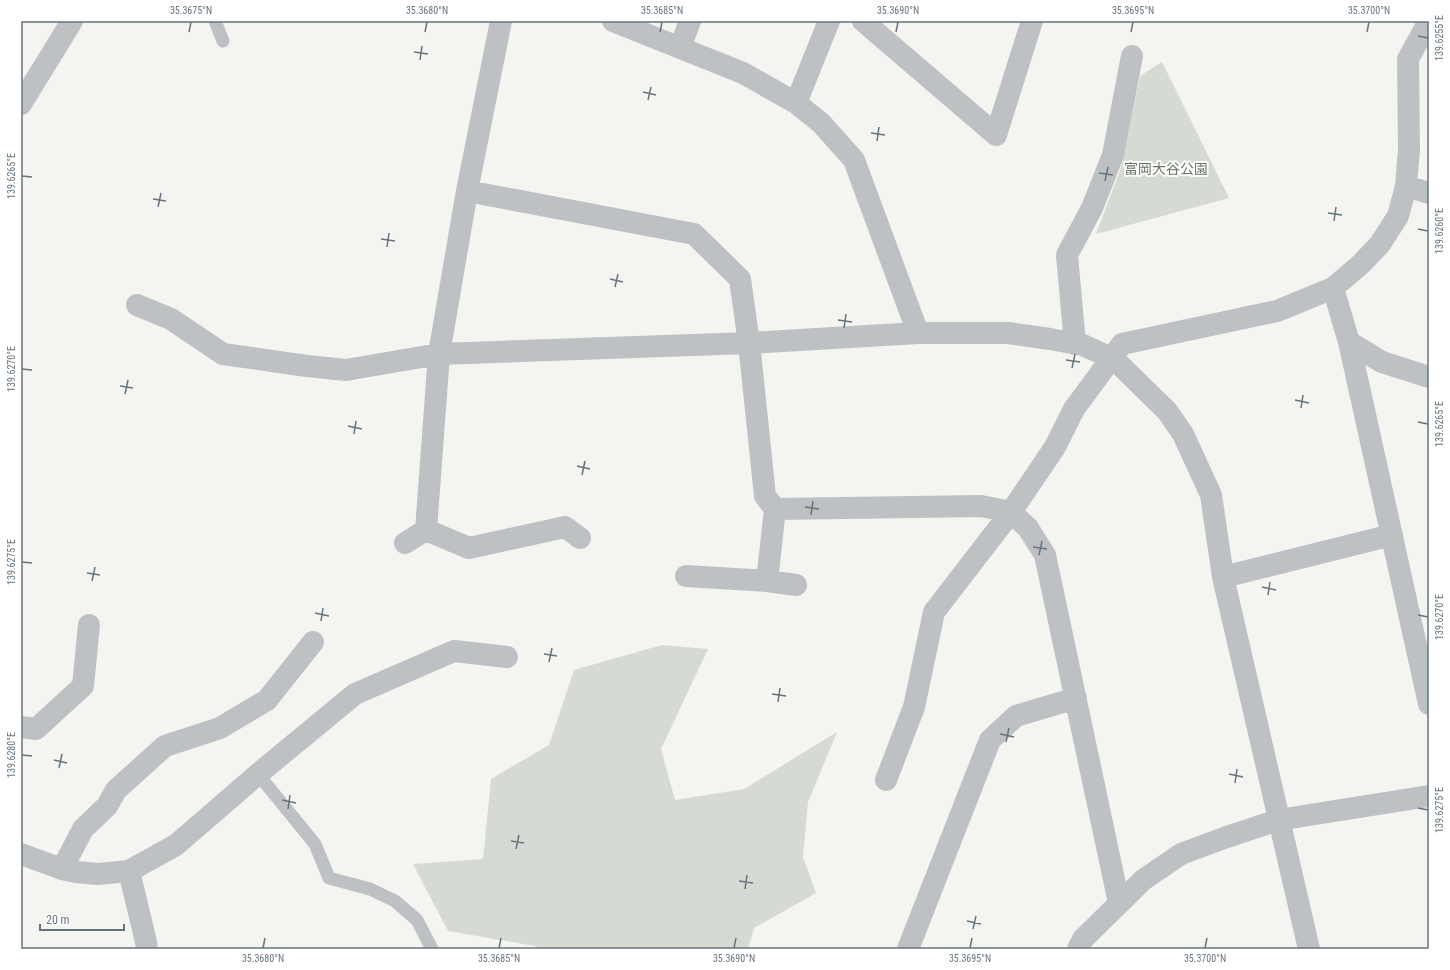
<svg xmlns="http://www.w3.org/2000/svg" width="1450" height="970" viewBox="0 0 1450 970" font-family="'Roboto Condensed','Noto Sans JP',sans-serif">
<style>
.green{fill:#d5dad2}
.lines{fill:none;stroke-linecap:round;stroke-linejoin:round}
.service{stroke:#bdc1c4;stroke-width:13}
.minor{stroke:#bdc1c4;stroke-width:22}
.tertiary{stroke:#bdc1c4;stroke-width:22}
.ticks{fill:none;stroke:#66747e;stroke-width:1.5}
.labels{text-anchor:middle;stroke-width:4;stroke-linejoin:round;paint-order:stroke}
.park-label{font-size:14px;fill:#687664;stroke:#fff}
.neatline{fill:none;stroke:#66747e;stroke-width:1.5}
.ticks-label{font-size:10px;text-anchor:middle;fill:#66747e}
</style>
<rect width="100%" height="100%" fill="#f4f4f0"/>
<path class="green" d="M 1162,62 L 1229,198 L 1096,234 L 1121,168 L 1140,76 Z
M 662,645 L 708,649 L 661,749 L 675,800 L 744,789 L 837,732 L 808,802 L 803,857 L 816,893 L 754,928 L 748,949 L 538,949 L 535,946 L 448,931 L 413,864 L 483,859 L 491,779 L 549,745 L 574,670 Z"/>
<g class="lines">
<path class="service" d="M 215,21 L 223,41
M 258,774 L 315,844 L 329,878 L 370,889 L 395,901 L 417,920 L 432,949"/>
<path class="minor" d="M 613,21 L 743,73 L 796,103 L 821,123 L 854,160 L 918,333 L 1008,333 L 1050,339 L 1083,345 L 1111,358 L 1121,366 L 1167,411 L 1183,434 L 1211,495 L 1223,577 L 1309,949
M 863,21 L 996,135 L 1032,21
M 680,48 L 690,21
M 796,103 L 829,21
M 21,104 L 72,21
M 1406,186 L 1429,193
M 467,191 L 694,234 L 740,279 L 749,343 L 765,496 L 775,509 L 981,506 L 1011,512 L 1028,528 L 1045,555 L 1119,903
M 1333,288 L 1349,342 L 1429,704
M 137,305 L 171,319 L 223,354 L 307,366 L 346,370 L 439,354 L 749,343 L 918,333
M 1349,342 L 1382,362 L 1429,377
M 1075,344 L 1067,255 L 1092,208 L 1113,155 L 1132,56
M 426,530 L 469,548 L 565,527 L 580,538
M 405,543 L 426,530 L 439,354 L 467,191 L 501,21
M 686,576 L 767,581 L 796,585
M 1223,577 L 1392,535
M 767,581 L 775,509
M 21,727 L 36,729 L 83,686 L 89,625
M 886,780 L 914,707 L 934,612 L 1011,512 L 1055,447 L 1074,409 L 1122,344 L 1277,311 L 1333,288 L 1361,264 L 1380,244 L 1398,216 L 1406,186 L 1409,149 L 1408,59 L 1429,21
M 21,854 L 62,869 L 76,872 L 98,874 L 129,871 L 176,845 L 258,774 L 355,694 L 454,651 L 507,657
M 62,869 L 83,829 L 107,806 L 116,790 L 165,746 L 220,728 L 267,700 L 313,642
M 129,871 L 146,942 L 147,949
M 908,949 L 990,740 L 1016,716 L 1076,698"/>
<path class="tertiary" d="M 1078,949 L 1083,939 L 1143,880 L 1181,854 L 1224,838 L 1278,820 L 1429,796"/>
</g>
<path class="ticks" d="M 189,32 L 191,22M 425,32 L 427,22M 660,32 L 662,22M 896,32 L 898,22M 1131,32 L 1133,22M 1367,32 L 1369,22M 1418,36 L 1428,38M 414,52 L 428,54M 420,60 L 422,46M 643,92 L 656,95M 648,100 L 651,87M 871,133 L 885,135M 877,141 L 879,127M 1099,173 L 1113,175M 22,176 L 32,177M 1105,181 L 1108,167M 153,199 L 166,201M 158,207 L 161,193M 1328,213 L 1342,215M 1334,221 L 1336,207M 1418,229 L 1428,231M 381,239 L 395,241M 387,247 L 389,233M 610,279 L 623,282M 615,287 L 618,274M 838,320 L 852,322M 844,328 L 846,314M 1066,360 L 1080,362M 1072,368 L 1075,354M 22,369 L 32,370M 120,386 L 133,388M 125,394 L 128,380M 1295,400 L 1309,403M 1301,408 L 1303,395M 1418,422 L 1428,424M 348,426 L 362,429M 354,434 L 356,421M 577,466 L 590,469M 582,475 L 585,461M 805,507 L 819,509M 811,515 L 813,501M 1033,547 L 1047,549M 1039,555 L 1042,541M 22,562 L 32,563M 87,573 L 100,575M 92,581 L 95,567M 1262,587 L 1276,590M 1268,595 L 1270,582M 315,613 L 329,616M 1418,615 L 1428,617M 321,621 L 323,608M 544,654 L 557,656M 549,662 L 552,648M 772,694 L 786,696M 778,702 L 780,688M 1000,734 L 1014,737M 1006,742 L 1009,728M 22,755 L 32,756M 54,760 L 67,763M 59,768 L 62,754M 1229,774 L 1243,777M 1235,783 L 1237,769M 282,800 L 296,803M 1418,808 L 1428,810M 288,809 L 290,795M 511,841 L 524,843M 516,849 L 519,835M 739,881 L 753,883M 745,889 L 747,875M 967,921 L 981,924M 973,929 L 976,916M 263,948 L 265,938M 499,948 L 501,938M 734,948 L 736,938M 970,948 L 972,938M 1205,948 L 1207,938"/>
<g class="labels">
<g class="park-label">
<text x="1166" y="174">富岡大谷公園</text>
</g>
</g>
<rect width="1450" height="970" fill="none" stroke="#ffffff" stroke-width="44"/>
<path d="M40 924v6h84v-6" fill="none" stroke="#66747e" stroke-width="2"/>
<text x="46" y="924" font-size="12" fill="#66747e" stroke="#ffffff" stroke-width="3" paint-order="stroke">20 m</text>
<rect x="22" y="22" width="1406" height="926" class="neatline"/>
<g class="ticks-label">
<text x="191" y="14">35.3675°N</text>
<text x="427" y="14">35.3680°N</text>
<text x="662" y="14">35.3685°N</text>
<text x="898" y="14">35.3690°N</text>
<text x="1133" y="14">35.3695°N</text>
<text x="1369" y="14">35.3700°N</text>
<text transform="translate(1439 38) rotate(-90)" y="4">139.6255°E</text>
<text transform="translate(11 176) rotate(-90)" y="4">139.6265°E</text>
<text transform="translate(1439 231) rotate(-90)" y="4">139.6260°E</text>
<text transform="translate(11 369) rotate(-90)" y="4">139.6270°E</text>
<text transform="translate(1439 424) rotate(-90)" y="4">139.6265°E</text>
<text transform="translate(11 562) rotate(-90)" y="4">139.6275°E</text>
<text transform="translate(1439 617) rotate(-90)" y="4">139.6270°E</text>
<text transform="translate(11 755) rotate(-90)" y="4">139.6280°E</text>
<text transform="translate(1439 810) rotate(-90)" y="4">139.6275°E</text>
<text x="263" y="962">35.3680°N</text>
<text x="499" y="962">35.3685°N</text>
<text x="734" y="962">35.3690°N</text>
<text x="970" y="962">35.3695°N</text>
<text x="1205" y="962">35.3700°N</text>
</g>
</svg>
